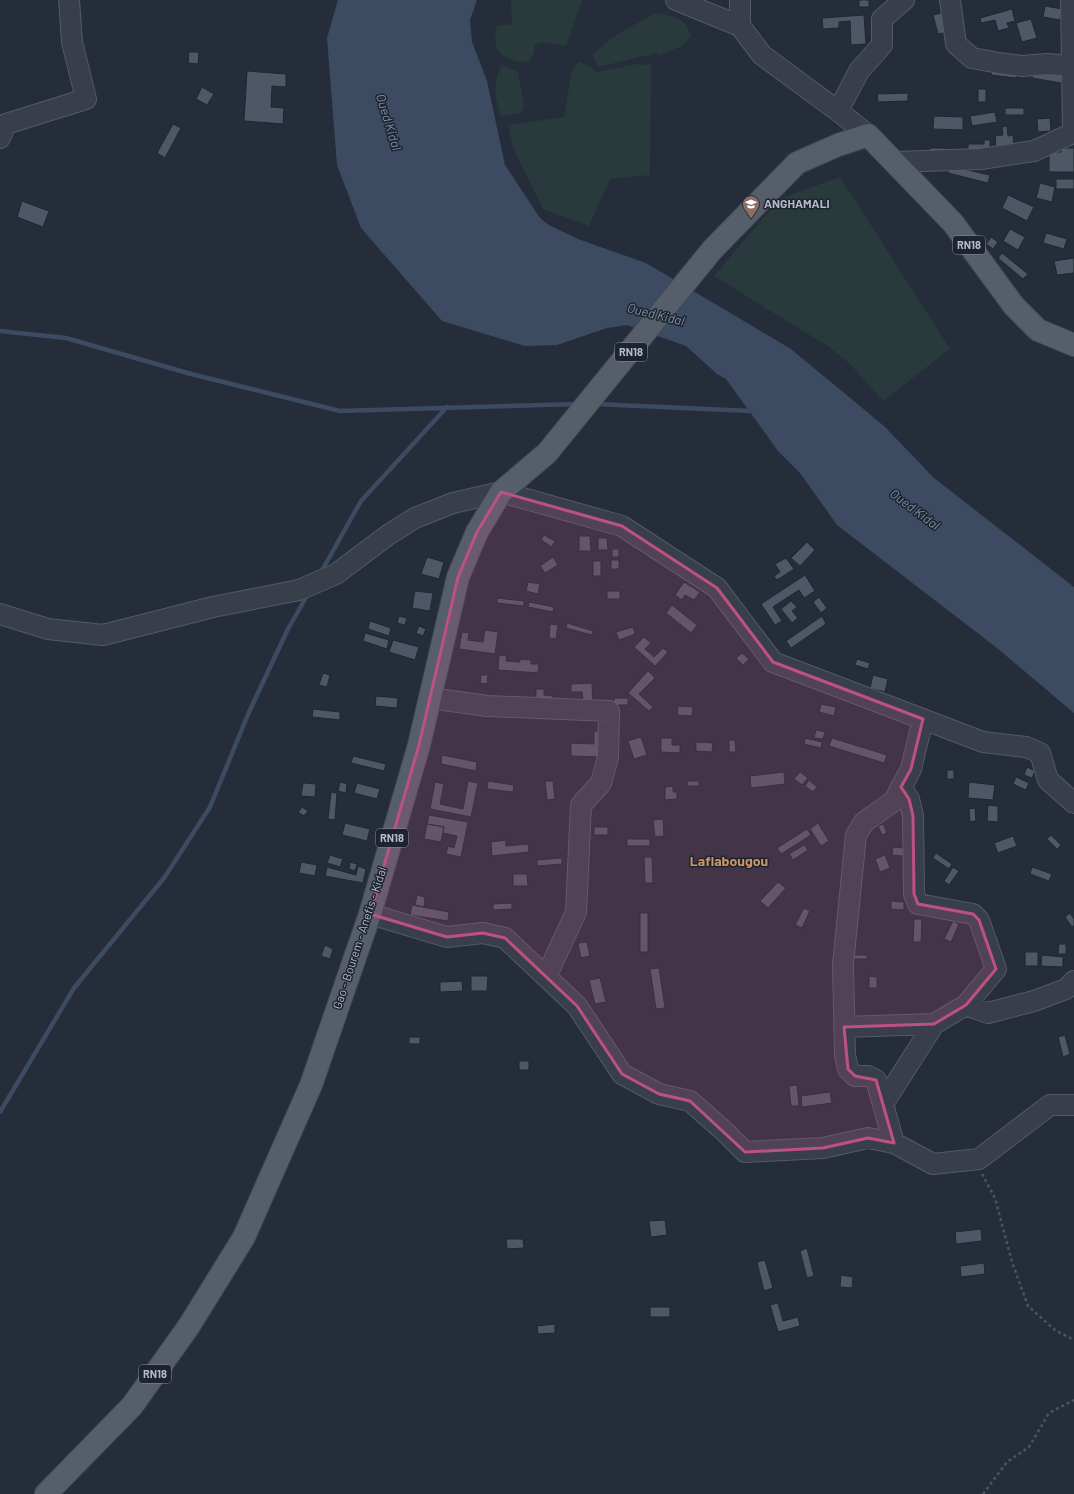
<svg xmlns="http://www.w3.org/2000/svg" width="1074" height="1494" viewBox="0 0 1074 1494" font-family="Barlow,sans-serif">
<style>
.green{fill:#283a3c}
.water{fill:#3c4b61}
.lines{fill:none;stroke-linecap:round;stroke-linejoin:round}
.stream{stroke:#3c4b61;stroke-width:4.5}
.building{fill:#4e5765;stroke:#1f2631}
.minor-casing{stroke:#535a65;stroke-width:22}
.major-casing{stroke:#414853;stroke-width:24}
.path{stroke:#46575a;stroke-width:2.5;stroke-dasharray:3 3;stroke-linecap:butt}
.minor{stroke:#383f4a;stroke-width:20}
.major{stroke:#565e6a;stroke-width:22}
.marked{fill:#bd5180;fill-opacity:0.2;stroke:#bd5180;stroke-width:3;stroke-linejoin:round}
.labels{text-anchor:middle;stroke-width:3;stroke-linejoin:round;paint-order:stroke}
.shield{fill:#1d242f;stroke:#878d99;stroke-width:1}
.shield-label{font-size:11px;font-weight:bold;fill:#b4bac6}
.poi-label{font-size:12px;font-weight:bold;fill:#b4bac6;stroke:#1d242f;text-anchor:start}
.street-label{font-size:12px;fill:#b4bac6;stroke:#1d242f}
.water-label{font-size:13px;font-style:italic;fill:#7e91ab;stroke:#1d242f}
.quarter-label{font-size:14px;font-weight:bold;fill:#ca956a;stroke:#1d242f}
</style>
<rect width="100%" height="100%" fill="#252d3a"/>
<path class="green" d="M 511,0 L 582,0 L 566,46 L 544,42 L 535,44 L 534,53 L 529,62 C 504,62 490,52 497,26 L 512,24 Z
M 656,13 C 673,16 686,17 691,36 L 684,45 L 660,55 L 656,53 L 598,67 L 592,54 L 619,33 Z
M 579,62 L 588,65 L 597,72 L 637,64 L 651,65 L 650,175 L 610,179 L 589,226 L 543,209 L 513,148 L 508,125 L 564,117 L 572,70 Z
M 503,65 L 518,72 L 524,104 L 521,113 L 501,116 C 495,101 492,78 503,65 Z
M 840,177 L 950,349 L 883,401 L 849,363 L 829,347 L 714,276 L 779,199 Z"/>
<path class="water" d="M 338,0 L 477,0 L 470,20 L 472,42 L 487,81 L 505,165 L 540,218 L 549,225 L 578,239 L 646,263 L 791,349 L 884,426 L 934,478 L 1074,587 L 1074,713 L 997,648 L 837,525 L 800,473 L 778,451 L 726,379 L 717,374 L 686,346 L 627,325 L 607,328 L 557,345 L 525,346 L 442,321 L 361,228 L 337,165 L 327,38 Z"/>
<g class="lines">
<path class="stream" d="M 0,331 L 66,338 L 191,374 L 340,411 L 578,404
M 596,404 L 750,411
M 320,574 L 361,501 L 447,407
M 0,1112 L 74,988 L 164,878 L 210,807 L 249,712 L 288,629 L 308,594"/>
</g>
<path class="building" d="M 859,0 L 869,0 L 869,7 L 859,7 Z
M 1045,6 L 1062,9 L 1060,20 L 1043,17 Z
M 1012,9 L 1015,21 L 1007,23 L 1009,28 L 998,31 L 995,20 L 981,23 L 980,18 Z
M 945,12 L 950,32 L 938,34 L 933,15 Z
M 864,15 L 866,44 L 851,45 L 850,21 L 839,22 L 839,28 L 823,29 L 822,18 Z
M 1031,19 L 1037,38 L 1022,42 L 1016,23 Z
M 189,52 L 199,52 L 198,64 L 188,63 Z
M 1034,67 L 1063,73 L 1061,83 L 1032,78 Z
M 992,69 L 1017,72 L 1016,78 L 991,75 Z
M 247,71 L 286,74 L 286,87 L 272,86 L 271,107 L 284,108 L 283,124 L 244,121 Z
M 202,87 L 214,94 L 207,105 L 196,99 Z
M 978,89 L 986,89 L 986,102 L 978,102 Z
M 908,93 L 908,101 L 878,102 L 877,94 Z
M 1005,108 L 1024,108 L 1024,115 L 1005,115 Z
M 995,112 L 997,122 L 972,126 L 970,116 Z
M 934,116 L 963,117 L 963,130 L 933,129 Z
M 1050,118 L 1051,131 L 1038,132 L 1037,119 Z
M 173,124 L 181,128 L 165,158 L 157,153 Z
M 1007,126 L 1008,136 L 1013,135 L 1014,147 L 996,149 L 995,136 L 1003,135 L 1002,127 Z
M 984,140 L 990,140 L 990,152 L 968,152 L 968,144 L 984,144 Z
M 930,148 L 946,148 L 946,152 L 930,152 Z
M 1061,148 L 1074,148 L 1074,172 L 1049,172 L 1049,152 L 1061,152 Z
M 950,166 L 990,175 L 988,183 L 948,173 Z
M 1056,179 L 1074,179 L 1074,189 L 1056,189 Z
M 1040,183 L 1055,187 L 1052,202 L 1036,198 Z
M 1008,195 L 1034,207 L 1027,221 L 1002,208 Z
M 22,201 L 49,211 L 43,227 L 17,217 Z
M 1010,229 L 1025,237 L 1018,250 L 1003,241 Z
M 1046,233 L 1067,239 L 1064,249 L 1043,243 Z
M 991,237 L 998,242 L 993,249 L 986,244 Z
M 1002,253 L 1028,274 L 1023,279 L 998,258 Z
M 1074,258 L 1074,273 L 1057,275 L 1054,261 Z
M 544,535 L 555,541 L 552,547 L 541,540 Z
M 579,536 L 590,536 L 591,551 L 579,551 Z
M 598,538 L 607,538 L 608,550 L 598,550 Z
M 807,542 L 815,550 L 800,566 L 791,558 Z
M 612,549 L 619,549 L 619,557 L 612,557 Z
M 427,557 L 444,562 L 439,579 L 421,574 Z
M 553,557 L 558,565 L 545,573 L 540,566 Z
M 786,558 L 794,569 L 777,580 L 774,576 L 780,572 L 775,564 Z
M 611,560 L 619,560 L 619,569 L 611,569 Z
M 593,561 L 601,561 L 601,576 L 593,576 Z
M 805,575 L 815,591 L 804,598 L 799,590 L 773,607 L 782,621 L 775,625 L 761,604 Z
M 528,582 L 540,584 L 538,594 L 526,591 Z
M 684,582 L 700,592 L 694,600 L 685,595 L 682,600 L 675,595 Z
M 415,591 L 433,593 L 430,611 L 412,608 Z
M 607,591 L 620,591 L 620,599 L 607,599 Z
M 819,597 L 827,608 L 821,613 L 813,602 Z
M 497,598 L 524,601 L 524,606 L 497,603 Z
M 791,601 L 797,607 L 792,611 L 798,618 L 792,623 L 781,609 Z
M 529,602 L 554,607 L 553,612 L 528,607 Z
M 672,605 L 697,625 L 691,633 L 666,613 Z
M 399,616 L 407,618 L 405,625 L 397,623 Z
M 822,616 L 826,624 L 791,648 L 786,641 Z
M 370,621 L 391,628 L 389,636 L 368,629 Z
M 567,623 L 593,631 L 592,635 L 566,628 Z
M 550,624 L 558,625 L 556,639 L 549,638 Z
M 419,626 L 426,629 L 423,636 L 416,633 Z
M 633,627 L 635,634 L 619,640 L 616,632 Z
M 485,630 L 498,632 L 495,654 L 459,649 L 462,632 L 469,633 L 468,640 L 483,642 Z
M 365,633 L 389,640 L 387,649 L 363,641 Z
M 644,637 L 651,643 L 645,649 L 654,657 L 663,648 L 668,652 L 655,666 L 634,647 Z
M 393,640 L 419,647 L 415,660 L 389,652 Z
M 742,653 L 749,659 L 743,665 L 736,658 Z
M 499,655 L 507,656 L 506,661 L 520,662 L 520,659 L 531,660 L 531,664 L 539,664 L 538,673 L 498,670 Z
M 857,659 L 870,663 L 868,669 L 855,665 Z
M 648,671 L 655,678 L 639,694 L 653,707 L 649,711 L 628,693 Z
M 323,673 L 330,675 L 327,687 L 319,685 Z
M 481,675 L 488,675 L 487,684 L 480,683 Z
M 873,675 L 888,679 L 885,692 L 870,688 Z
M 592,683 L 593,709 L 574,709 L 574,699 L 583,699 L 582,692 L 571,692 L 571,684 Z
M 536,689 L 544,689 L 544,695 L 553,696 L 553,703 L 523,698 L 536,698 Z
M 376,696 L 398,698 L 397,708 L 375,706 Z
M 614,698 L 628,698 L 628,705 L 614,705 Z
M 821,704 L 836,707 L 834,716 L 819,712 Z
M 678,706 L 693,707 L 692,716 L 677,715 Z
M 313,709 L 340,712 L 340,720 L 312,717 Z
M 816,730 L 825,732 L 823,739 L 814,738 Z
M 594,731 L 603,732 L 602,757 L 571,756 L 571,743 L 594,744 Z
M 641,737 L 647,755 L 634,759 L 628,741 Z
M 661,738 L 672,738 L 672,745 L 680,745 L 680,753 L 661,752 Z
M 805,738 L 822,742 L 821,748 L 804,744 Z
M 832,738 L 887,755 L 884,763 L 829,746 Z
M 729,740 L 735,740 L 736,752 L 729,752 Z
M 696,742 L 713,743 L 712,752 L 696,751 Z
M 442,755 L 477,762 L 476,771 L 441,764 Z
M 353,756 L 386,764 L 384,771 L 351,763 Z
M 1027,767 L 1035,771 L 1032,778 L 1024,775 Z
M 947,770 L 954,770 L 954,779 L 947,779 Z
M 784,772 L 785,784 L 751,788 L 750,776 Z
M 800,772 L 808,778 L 802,785 L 794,779 Z
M 1016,777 L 1029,783 L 1026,790 L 1013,784 Z
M 809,780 L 817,787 L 813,792 L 805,786 Z
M 468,781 L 478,783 L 471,817 L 430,809 L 435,782 L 444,784 L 440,804 L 463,809 Z
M 488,781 L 514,785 L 513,792 L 487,789 Z
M 545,781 L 553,781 L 555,799 L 547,800 Z
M 687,781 L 699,781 L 699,786 L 687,786 Z
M 340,782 L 347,784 L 346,793 L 338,791 Z
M 969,782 L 995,785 L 993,800 L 968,798 Z
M 303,783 L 316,784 L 315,797 L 301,796 Z
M 357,783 L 380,789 L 377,799 L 354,793 Z
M 673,786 L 673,792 L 677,792 L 677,799 L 665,800 L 665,787 Z
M 331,792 L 337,793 L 335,820 L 328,819 Z
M 988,805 L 998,806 L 998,822 L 987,821 Z
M 302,807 L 308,811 L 304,816 L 298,812 Z
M 975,808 L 976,821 L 970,822 L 969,809 Z
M 429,815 L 468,822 L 461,857 L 446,854 L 448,846 L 454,848 L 457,836 L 443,833 L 444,827 L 427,824 Z
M 663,819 L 664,836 L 655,837 L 653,820 Z
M 345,823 L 370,829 L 367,841 L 342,835 Z
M 818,823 L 829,841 L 821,846 L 810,829 Z
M 427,824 L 444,827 L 441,842 L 424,839 Z
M 883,824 L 887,833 L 882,835 L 878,826 Z
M 594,827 L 608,827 L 608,835 L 594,835 Z
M 807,829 L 811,835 L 781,854 L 777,848 Z
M 1051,835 L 1061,845 L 1057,849 L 1047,839 Z
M 1013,836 L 1017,846 L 998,853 L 994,843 Z
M 627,839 L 650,839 L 650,846 L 627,846 Z
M 506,840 L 506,846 L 528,844 L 529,852 L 492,856 L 491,842 Z
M 804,845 L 808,850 L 793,860 L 789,854 Z
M 893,847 L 904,848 L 903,856 L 892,855 Z
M 936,853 L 952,864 L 949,869 L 933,858 Z
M 330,855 L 343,859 L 340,867 L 327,863 Z
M 885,855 L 890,868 L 880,872 L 875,859 Z
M 644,857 L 652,857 L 653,883 L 645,883 Z
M 562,858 L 562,864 L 537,866 L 537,860 Z
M 301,862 L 317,865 L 315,876 L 299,873 Z
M 350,862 L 357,864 L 355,871 L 349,869 Z
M 358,866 L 366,869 L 363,883 L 325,876 L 327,867 L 356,875 Z
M 953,867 L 959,871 L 949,885 L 944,881 Z
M 1032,867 L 1052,874 L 1049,881 L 1030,874 Z
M 513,874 L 527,874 L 528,886 L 513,886 Z
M 778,882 L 786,888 L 768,908 L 760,901 Z
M 417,895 L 425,897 L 424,907 L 415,905 Z
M 891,901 L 904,902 L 904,910 L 891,909 Z
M 512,903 L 512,909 L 493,910 L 493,904 Z
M 412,905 L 449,912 L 448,921 L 410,915 Z
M 804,908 L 810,911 L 802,928 L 795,925 Z
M 640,913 L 648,913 L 648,952 L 640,952 Z
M 1070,913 L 1074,919 L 1074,926 L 1072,927 L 1065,917 Z
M 914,919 L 922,919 L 921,942 L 913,942 Z
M 953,921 L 959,924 L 951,942 L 944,939 Z
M 587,942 L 590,956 L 581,958 L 578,943 Z
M 1059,944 L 1066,944 L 1066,954 L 1058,954 Z
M 325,945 L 333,949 L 330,959 L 321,956 Z
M 1025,952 L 1038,952 L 1038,966 L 1025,966 Z
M 853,955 L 867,955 L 867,959 L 853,959 Z
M 1042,955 L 1063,957 L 1063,967 L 1041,966 Z
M 659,968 L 665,1008 L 656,1009 L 650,969 Z
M 471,976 L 488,976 L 487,991 L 471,991 Z
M 869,976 L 877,977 L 877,988 L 869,988 Z
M 600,978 L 606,1002 L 595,1004 L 589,980 Z
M 462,981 L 463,991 L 440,992 L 440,982 Z
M 1065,1035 L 1070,1054 L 1063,1057 L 1058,1037 Z
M 409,1037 L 420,1037 L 420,1044 L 409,1044 Z
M 519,1061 L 529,1061 L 529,1070 L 519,1070 Z
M 797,1085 L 799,1106 L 791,1106 L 789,1086 Z
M 830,1092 L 832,1103 L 802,1107 L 801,1096 Z
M 665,1220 L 667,1235 L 651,1237 L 649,1221 Z
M 981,1229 L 982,1241 L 956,1244 L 955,1232 Z
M 506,1239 L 523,1239 L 524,1248 L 507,1249 Z
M 807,1248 L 814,1276 L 807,1278 L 800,1251 Z
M 765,1260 L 773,1288 L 764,1291 L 757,1262 Z
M 984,1263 L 985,1274 L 961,1277 L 960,1266 Z
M 841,1275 L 853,1277 L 852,1288 L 840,1287 Z
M 778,1303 L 783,1321 L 798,1317 L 800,1326 L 778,1332 L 770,1305 Z
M 650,1307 L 670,1307 L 670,1317 L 650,1317 Z
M 555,1324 L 555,1333 L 538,1334 L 537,1326 Z"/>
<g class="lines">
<g class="minor-casing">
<path id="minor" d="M 676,0 L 740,26 L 762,55 L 838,111 L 868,135
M 740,0 L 740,26
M 950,0 L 956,44 L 972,58 L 999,63 L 1022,66 L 1048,64 L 1072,66
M 838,111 L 859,71 L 882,45 L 882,19 L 904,0
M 0,138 L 6,124 L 86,99 L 72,42 L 69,0
M 894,162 L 981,159 L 1034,151 L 1073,133 L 1071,0
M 0,614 L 48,629 L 103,635 L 213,607 L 299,590 L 336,574 L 388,535 L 415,518 L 453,503 L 501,492 L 622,526 L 717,588 L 773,662 L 983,742 L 1026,747 L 1040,753 L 1048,780 L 1074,803
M 430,698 L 487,706 L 609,711 L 608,757 L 601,783 L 581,805 L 576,912 L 546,977
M 370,914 L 447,937 L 483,933 L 505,938 L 577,1006 L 622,1074 L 659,1094 L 690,1101 L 724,1131 L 745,1152 L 823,1148 L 868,1138 L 894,1143 L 933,1164 L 979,1159 L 1050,1105 L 1074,1105
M 966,1005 L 988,1013 L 1034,1001 L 1066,989 L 1074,981
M 844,1027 L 934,1024 L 966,1005 L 996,969 L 979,920 L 973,914 L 918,904 L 914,894 L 913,816 L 909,799 L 901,787
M 883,1104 L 934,1024
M 894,1143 L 876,1080 L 868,1076 L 855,1076 L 848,1069 L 845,1055 L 843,964 L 856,835 L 864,822 L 894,801 L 911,769 L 923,719"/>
</g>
<g class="major-casing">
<path id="major" d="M 46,1494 L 132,1406 L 189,1326 L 244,1237 L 311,1085 L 370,914 L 419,745 L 458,577 L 477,532 L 501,492 L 547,453 L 712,250 L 797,163 L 838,145 L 868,135 L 953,223 L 1014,306 L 1038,330 L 1074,345"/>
</g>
<path class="path" d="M 982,1174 L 995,1198 L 1012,1262 L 1028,1306 L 1055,1330 L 1074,1340
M 983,1494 L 1007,1462 L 1029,1447 L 1049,1413 L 1074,1400"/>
<use href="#minor" class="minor"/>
<use href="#major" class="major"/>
</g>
<path class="marked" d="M 501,492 L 622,526 L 717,588 L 773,662 L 923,719 L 911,769 L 901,787 L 909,799 L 913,816 L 914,894 L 918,904 L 973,914 L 979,920 L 996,969 L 966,1005 L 934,1024 L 844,1027 L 848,1069 L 855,1076 L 876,1080 L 894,1143 L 868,1138 L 823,1148 L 745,1152 L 690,1101 L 659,1094 L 622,1074 L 577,1006 L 505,938 L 483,933 L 447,937 L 370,914 L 419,745 L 458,577 L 477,532 Z"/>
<defs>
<g id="school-pin" transform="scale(0.9)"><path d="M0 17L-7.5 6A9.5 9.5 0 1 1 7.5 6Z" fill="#8d6e63" stroke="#1d242f"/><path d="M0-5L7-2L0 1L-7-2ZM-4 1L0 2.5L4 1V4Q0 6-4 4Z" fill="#fff"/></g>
</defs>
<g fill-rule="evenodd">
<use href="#school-pin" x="751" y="204"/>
</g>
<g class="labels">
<g class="shield">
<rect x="953" y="236" width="32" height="18" rx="3"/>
<rect x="615" y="343" width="32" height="18" rx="3"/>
<rect x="376" y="829" width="32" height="18" rx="3"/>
<rect x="139" y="1365" width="32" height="18" rx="3"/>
</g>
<g class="shield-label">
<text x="969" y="249">RN18</text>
<text x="631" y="356">RN18</text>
<text x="392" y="842">RN18</text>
<text x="155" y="1378">RN18</text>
</g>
<g class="poi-label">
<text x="764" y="208">ANGHAMALI</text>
</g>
<g class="street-label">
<text transform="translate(360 938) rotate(-72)" y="4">Gao - Bourem - Anefis - Kidal</text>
</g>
<g class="water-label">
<text transform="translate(389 122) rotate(73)" y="5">Oued Kidal</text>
<text transform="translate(656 314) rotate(14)" y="5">Oued Kidal</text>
<text transform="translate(915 509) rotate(37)" y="5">Oued Kidal</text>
</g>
<g class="quarter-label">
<text x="729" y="866">Lafiabougou</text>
</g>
</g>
</svg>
